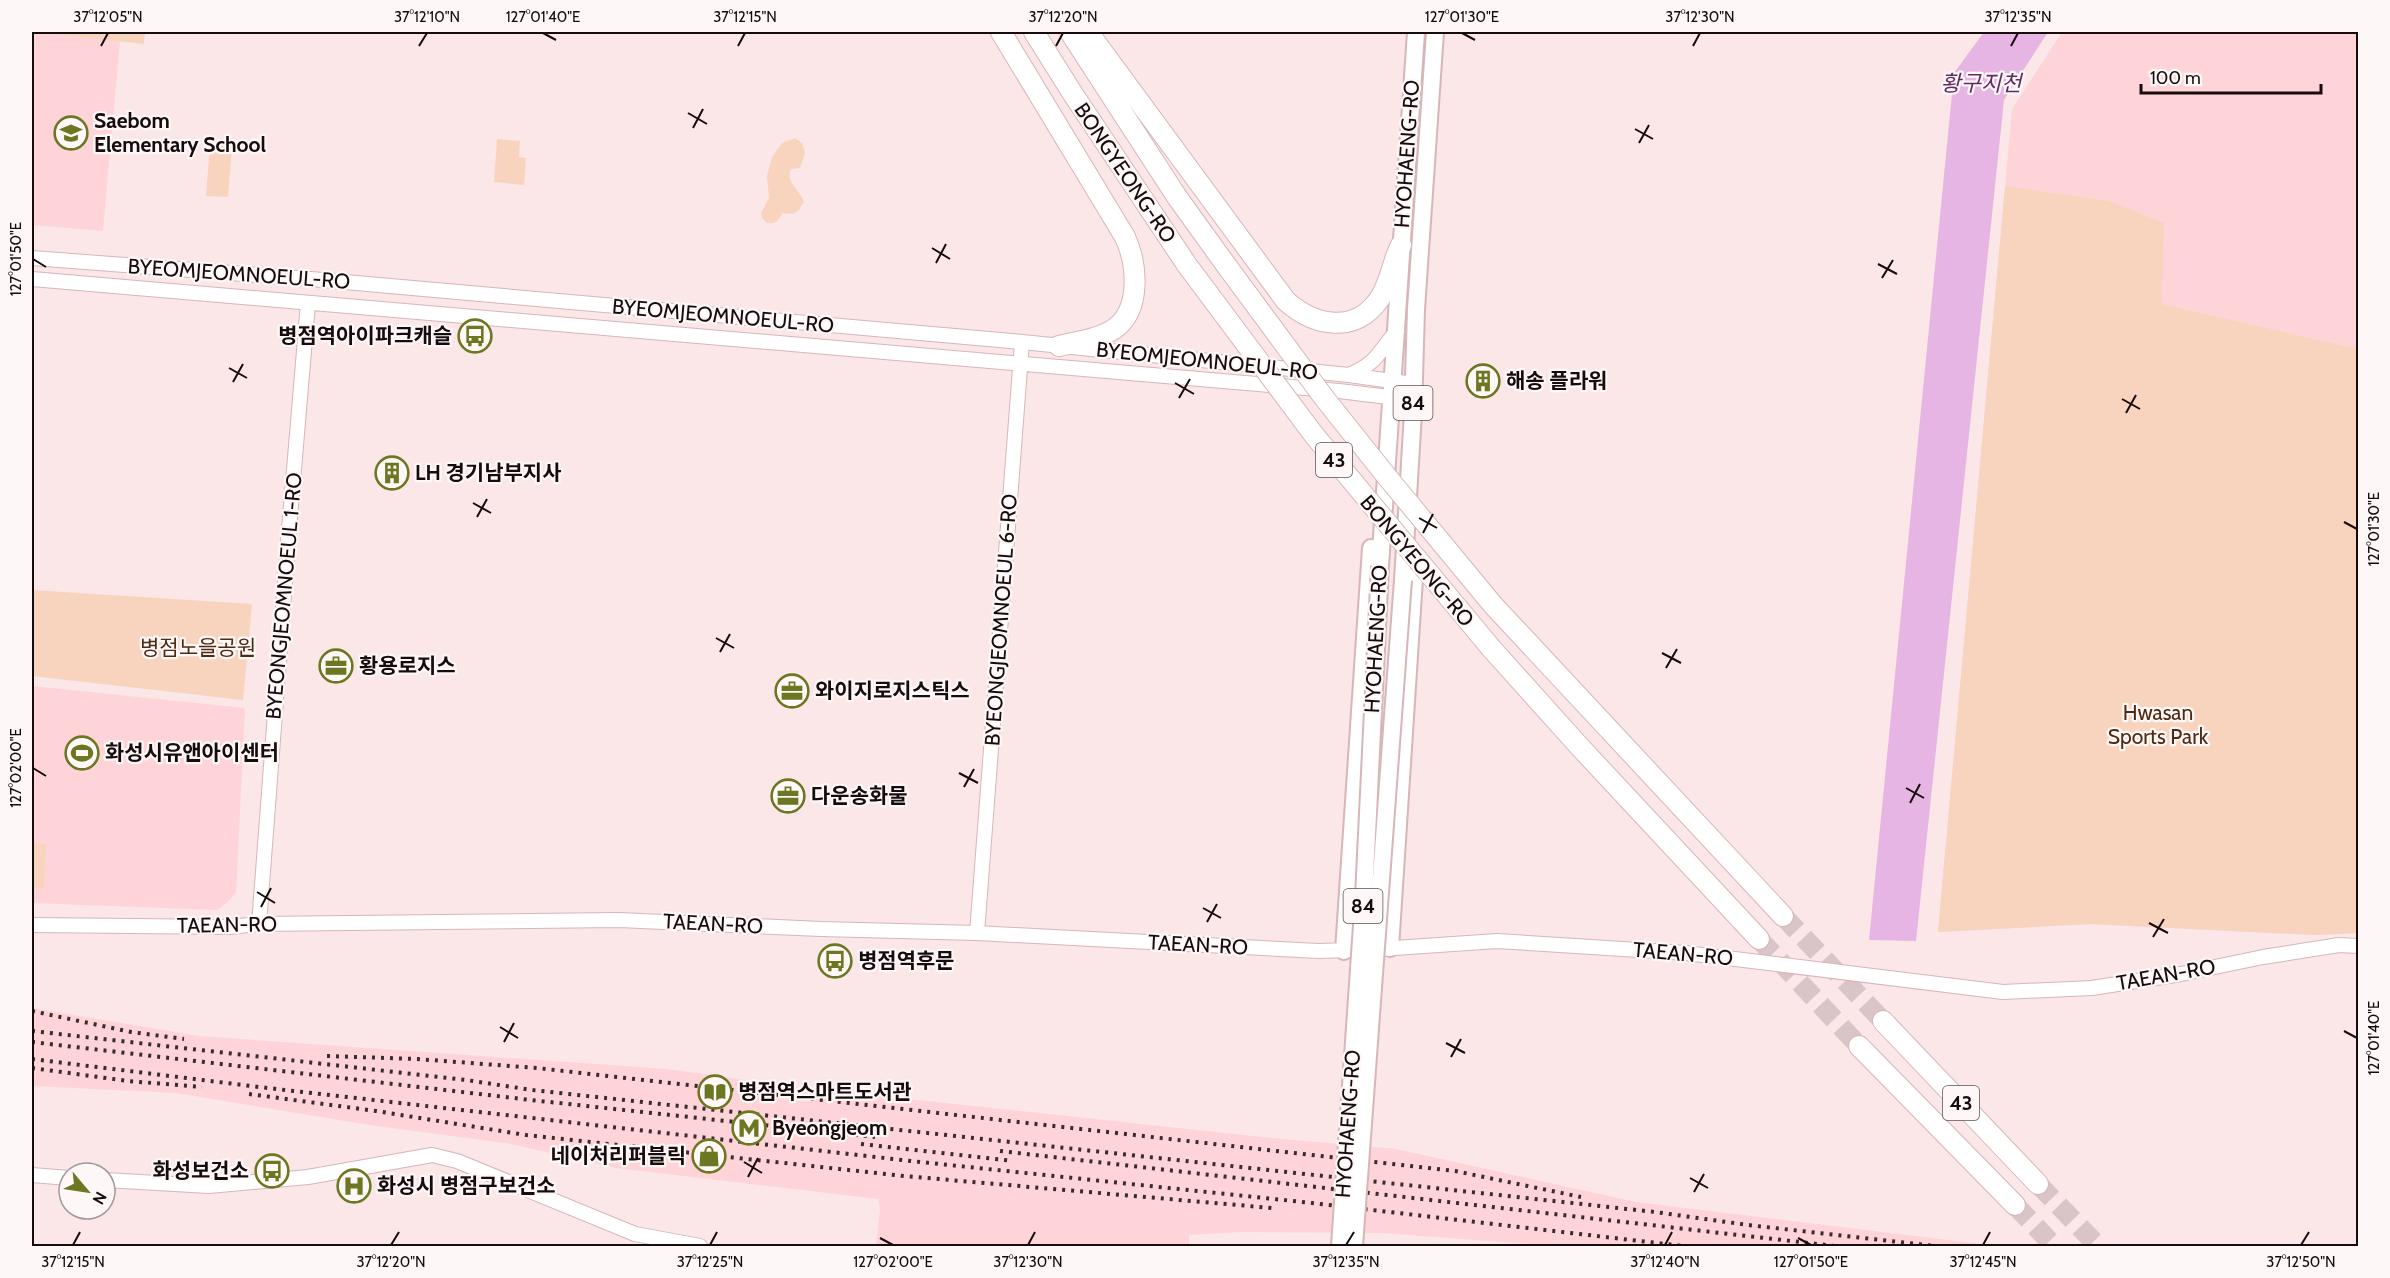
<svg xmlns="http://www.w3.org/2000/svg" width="2390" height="1278" viewBox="0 0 2390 1278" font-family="Cabin,'Noto Sans KR',sans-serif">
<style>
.built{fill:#ffd4d9}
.green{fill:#f8d4bf}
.water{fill:#e6b5e3}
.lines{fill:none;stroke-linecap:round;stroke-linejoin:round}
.highway-tunnel{stroke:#d9c5c7;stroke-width:20;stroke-dasharray:20 10;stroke-linecap:butt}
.minor-casing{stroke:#d7b6b9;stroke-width:16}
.major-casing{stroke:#d7b6b9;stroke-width:20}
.highway-casing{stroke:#d7b6b9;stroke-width:22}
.minor{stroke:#fff;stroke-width:14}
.major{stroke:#fff;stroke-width:16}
.highway{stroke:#fff;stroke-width:20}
.rail{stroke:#382c2e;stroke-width:4;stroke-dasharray:3 6;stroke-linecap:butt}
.major-bridge-casing{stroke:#d7b6b9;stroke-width:20;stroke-linecap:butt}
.highway-bridge-casing{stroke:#d7b6b9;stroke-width:22;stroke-linecap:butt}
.major-bridge{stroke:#fff;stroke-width:16}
.highway-bridge{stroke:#fff;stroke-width:20}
.ticks{fill:none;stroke:#160c0d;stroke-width:2}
.labels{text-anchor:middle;stroke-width:4.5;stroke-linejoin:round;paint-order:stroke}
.shield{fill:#fef7f8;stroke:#5c5254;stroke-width:1.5}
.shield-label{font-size:20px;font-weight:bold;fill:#160c0d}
.poi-label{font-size:21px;font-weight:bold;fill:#160c0d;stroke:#fef7f8;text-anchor:start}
.street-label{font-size:21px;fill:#160c0d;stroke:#fef7f8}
.park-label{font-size:21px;fill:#4f2a10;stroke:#fef7f8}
.water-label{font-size:22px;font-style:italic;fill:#642b63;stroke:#fef7f8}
.neatline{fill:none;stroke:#160c0d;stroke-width:2}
.ticks-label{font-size:15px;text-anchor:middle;fill:#160c0d}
</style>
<rect width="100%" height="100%" fill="#fbe6e8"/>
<path class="built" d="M 32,32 L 120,41 L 103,231 L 32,225 Z
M 2062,32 L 2358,32 L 2358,933 L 2316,935 L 2090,924 L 1938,932 L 2012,109 Z
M 32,686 L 245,708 L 236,893 L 221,908 L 216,910 L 32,903 Z
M 32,1008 L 199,1036 L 667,1069 L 787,1086 L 1262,1137 L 1396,1149 L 1636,1202 L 1997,1246 L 1556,1246 L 1382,1233 L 1241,1232 L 1189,1235 L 1189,1246 L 876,1246 L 880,1208 L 878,1199 L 616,1168 L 511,1144 L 369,1125 L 176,1093 L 32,1086 Z"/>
<path class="green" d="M 32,32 L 145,32 L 144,44 Z
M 795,138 L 802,143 L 805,153 L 800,168 L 791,169 C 785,182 800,190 804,202 C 798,211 796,216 783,213 C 778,220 777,224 767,223 L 762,218 L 761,213 L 769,198 L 767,176 L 772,157 L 782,143 Z
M 497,139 L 520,141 L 519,157 L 526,158 L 524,185 L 494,182 Z
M 210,144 L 232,145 L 228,197 L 206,196 Z
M 2005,186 L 2109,201 L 2164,223 L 2162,304 L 2358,349 L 2358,933 L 2316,935 L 2090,924 L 1938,932 Z
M 32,590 L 252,604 L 243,700 L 32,676 Z
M 32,843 L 46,844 L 44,889 L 32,888 Z"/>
<path class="water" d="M 1984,32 L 2048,32 L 2004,100 L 1916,941 L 1869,940 L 1954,73 Z"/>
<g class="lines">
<path class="highway-tunnel" d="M 1783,916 L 1883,1021
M 1759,939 L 1859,1046
M 2038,1184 L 2098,1246
M 2015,1205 L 2054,1246"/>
<g class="minor-casing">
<path id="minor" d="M 32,258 L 311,279 L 1022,342 L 1349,375 L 1413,384
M 32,279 L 1339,391 L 1413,400
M 1349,375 C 1378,363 1378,352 1397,331
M 259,924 L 289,529 L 308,303
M 32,925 L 229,927 L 259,924 L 619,920 L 821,929 L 977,933 L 1318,951 L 1354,950
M 977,933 L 1022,342
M 1380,949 L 1497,941 L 1686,953 L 2003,992 L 2092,988 L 2181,974 L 2263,957 L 2339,945 L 2358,946
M 32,1175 L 69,1178
M 105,1180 L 209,1186 L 308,1177 L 432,1155 L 457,1161 L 635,1234 L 700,1246"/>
</g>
<g class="major-casing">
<path id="major" d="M 1380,566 L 1416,32
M 1403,580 L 1413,413 L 1416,309 L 1435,32
M 1390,948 L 1415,563
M 1344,951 L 1371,548"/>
</g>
<g class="highway-casing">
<path id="highway" d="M 1001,32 L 1125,237 C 1137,263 1142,310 1114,329 C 1099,339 1076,342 1059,346
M 1034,32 L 1071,91 L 1187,265
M 1070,32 L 1177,197 L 1226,265
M 1088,32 L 1286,301 C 1314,326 1356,335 1380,298 C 1391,281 1392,262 1401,245
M 1493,605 L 1783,916
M 1491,648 L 1579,746 L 1759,939
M 1883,1021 L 2038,1184
M 1859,1046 L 2015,1205"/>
</g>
<use href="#minor" class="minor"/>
<use href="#major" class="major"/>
<use href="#highway" class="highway"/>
<path class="rail" d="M 32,1011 L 131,1032 L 184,1039
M 32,1031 L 466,1080 L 532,1090 L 1655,1212 L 1748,1225 L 1935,1246
M 32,1042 L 531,1100 L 875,1137
M 327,1056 L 417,1059 L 537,1068 L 1455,1171 L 1581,1197
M 32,1059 L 259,1087 L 911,1161 L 1312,1203 L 1683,1246
M 32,1068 L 128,1081 L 202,1087
M 249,1094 L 376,1111 L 526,1135 L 904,1176 L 1272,1208
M 861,1144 L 1013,1161
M 1000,1151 L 1835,1246"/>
<g class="major-bridge-casing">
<path id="major-bridge" d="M 1340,1246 L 1364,896 L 1380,566
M 1354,1246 L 1403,580"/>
</g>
<g class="highway-bridge-casing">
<path id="highway-bridge" d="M 1187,265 L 1314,435 L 1491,648
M 1226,265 L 1325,399 L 1388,478 L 1493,605"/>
</g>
<use href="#major-bridge" class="major-bridge"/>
<use href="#highway-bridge" class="highway-bridge"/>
</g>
<path class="ticks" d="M 543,33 L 556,40M 1462,33 L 1475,40M 101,46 L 108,33M 419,46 L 427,33M 738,46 L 745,33M 1056,46 L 1063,33M 1693,46 L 1700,33M 2011,46 L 2018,33M 688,113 L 707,124M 693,128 L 703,109M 1635,129 L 1653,139M 1639,143 L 1649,125M 932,248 L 950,259M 33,259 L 46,267M 936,263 L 946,244M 1878,264 L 1897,274M 1882,278 L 1893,260M 229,368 L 247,378M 233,382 L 243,364M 1175,383 L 1194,394M 1179,398 L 1190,379M 2122,399 L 2140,409M 2126,413 L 2136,395M 473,503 L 491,513M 477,517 L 487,499M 1419,518 L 1437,528M 2344,522 L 2357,529M 1423,533 L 1433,514M 716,638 L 734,648M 720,652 L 730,634M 1662,653 L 1681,663M 1666,668 L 1677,649M 33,768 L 46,776M 959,773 L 978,783M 964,787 L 974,769M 1906,788 L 1924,798M 1910,803 L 1920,784M 257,892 L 275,903M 261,907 L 271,888M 1203,908 L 1221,918M 1207,922 L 1217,904M 2149,923 L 2168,933M 2153,937 L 2164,919M 500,1027 L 518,1038M 2344,1031 L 2357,1038M 504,1042 L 514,1023M 1446,1043 L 1465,1053M 1451,1057 L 1461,1039M 744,1162 L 762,1173M 748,1177 L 758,1158M 1690,1178 L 1708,1188M 1694,1192 L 1704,1174M 880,1238 L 893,1245M 1798,1238 L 1811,1245M 73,1245 L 80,1232M 391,1245 L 399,1232M 710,1245 L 717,1232M 1028,1245 L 1035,1232M 1346,1245 L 1354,1232M 1665,1245 L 1672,1232M 1983,1245 L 1990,1232M 2301,1245 L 2309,1232"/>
<defs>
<g id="school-ring" transform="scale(1.725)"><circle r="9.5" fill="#fef7f8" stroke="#6c7721" stroke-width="1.5"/><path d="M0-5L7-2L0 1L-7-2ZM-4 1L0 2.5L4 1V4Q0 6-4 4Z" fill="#6c7721"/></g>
<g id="bus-ring" transform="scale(1.725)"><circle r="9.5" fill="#fef7f8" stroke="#6c7721" stroke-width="1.5"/><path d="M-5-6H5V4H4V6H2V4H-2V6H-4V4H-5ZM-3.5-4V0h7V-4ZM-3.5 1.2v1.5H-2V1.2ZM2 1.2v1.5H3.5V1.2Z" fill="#6c7721"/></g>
<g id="building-ring" transform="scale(1.725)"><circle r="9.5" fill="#fef7f8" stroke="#6c7721" stroke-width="1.5"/><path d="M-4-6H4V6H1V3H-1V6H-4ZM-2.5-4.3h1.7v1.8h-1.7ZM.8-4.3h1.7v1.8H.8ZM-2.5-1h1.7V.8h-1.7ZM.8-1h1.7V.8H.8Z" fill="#6c7721"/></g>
<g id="office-ring" transform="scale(1.725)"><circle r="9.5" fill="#fef7f8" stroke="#6c7721" stroke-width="1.5"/><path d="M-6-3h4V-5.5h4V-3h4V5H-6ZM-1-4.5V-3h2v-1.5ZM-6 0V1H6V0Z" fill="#6c7721"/></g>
<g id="stadium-ring" transform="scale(1.725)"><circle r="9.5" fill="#fef7f8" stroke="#6c7721" stroke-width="1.5"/><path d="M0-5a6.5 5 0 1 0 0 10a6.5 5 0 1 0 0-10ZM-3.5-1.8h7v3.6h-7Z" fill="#6c7721"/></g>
<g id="library-ring" transform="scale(1.725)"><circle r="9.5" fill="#fef7f8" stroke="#6c7721" stroke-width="1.5"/><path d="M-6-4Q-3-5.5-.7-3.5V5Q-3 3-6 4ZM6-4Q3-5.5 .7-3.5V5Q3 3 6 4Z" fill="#6c7721"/></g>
<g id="metro-ring" transform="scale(1.725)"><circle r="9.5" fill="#fef7f8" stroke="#6c7721" stroke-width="1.5"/><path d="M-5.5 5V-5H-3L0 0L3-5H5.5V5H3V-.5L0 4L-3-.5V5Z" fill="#6c7721"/></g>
<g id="shop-ring" transform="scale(1.725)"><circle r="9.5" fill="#fef7f8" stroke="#6c7721" stroke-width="1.5"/><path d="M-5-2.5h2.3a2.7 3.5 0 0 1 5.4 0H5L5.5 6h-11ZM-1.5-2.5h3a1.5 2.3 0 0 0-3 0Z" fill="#6c7721"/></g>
<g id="hospital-ring" transform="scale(1.725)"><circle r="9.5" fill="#fef7f8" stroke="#6c7721" stroke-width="1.5"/><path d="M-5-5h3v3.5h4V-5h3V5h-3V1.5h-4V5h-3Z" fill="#6c7721"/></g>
</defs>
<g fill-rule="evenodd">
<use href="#school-ring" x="71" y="133"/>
<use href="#bus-ring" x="475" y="336"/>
<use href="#building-ring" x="1483" y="381"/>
<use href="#building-ring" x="392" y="473"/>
<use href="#office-ring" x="336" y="666"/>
<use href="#office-ring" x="792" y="691"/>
<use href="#stadium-ring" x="82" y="753"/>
<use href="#office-ring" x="788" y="796"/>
<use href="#bus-ring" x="835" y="961"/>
<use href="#library-ring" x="715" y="1092"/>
<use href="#metro-ring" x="749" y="1128"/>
<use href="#shop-ring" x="709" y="1156"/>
<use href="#bus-ring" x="272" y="1171"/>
<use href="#hospital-ring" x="354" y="1186"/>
</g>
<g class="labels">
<g class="shield">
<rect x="1393.5" y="386" width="39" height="34" rx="4.5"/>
<rect x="1316" y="443" width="36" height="34" rx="4.5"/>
<rect x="1343.5" y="889" width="39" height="34" rx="4.5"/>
<rect x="1943" y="1086" width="36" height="34" rx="4.5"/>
</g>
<g class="shield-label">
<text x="1413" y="410">84</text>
<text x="1334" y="467">43</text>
<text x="1363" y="913">84</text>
<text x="1961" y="1110">43</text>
</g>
<g class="poi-label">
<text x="94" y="128">Saebom<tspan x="94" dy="24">Elementary School</tspan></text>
<text x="452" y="343" text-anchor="end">병점역아이파크캐슬</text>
<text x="1506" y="388">해송 플라워</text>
<text x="415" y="480">LH 경기남부지사</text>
<text x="359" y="673">황용로지스</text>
<text x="815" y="698">와이지로지스틱스</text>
<text x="105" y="760">화성시유앤아이센터</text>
<text x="811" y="803">다운송화물</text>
<text x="858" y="968">병점역후문</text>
<text x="738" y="1099">병점역스마트도서관</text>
<text x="772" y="1135">Byeongjeom</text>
<text x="686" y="1163" text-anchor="end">네이처리퍼블릭</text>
<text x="249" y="1178" text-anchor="end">화성보건소</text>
<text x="377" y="1193">화성시 병점구보건소</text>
</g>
<g class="street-label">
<text transform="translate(1407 154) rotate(-86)" y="7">HYOHAENG-RO</text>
<text transform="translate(1125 173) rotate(56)" y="7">BONGYEONG-RO</text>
<text transform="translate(239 274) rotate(4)" y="7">BYEOMJEOMNOEUL-RO</text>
<text transform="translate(723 316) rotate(5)" y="7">BYEOMJEOMNOEUL-RO</text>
<text transform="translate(1207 361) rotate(6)" y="7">BYEOMJEOMNOEUL-RO</text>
<text transform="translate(1417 561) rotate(50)" y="7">BONGYEONG-RO</text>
<text transform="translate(284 596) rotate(-85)" y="7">BYEONGJEOMNOEUL 1-RO</text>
<text transform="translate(1001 620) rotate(-86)" y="7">BYEONGJEOMNOEUL 6-RO</text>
<text transform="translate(1376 639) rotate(-87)" y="7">HYOHAENG-RO</text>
<text transform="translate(713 924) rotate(3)" y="7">TAEAN-RO</text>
<text transform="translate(227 925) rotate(-1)" y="7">TAEAN-RO</text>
<text transform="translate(1198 945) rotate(3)" y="7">TAEAN-RO</text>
<text transform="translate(1683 954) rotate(5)" y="7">TAEAN-RO</text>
<text transform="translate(2166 975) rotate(-10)" y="7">TAEAN-RO</text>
<text transform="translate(1348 1124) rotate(-86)" y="7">HYOHAENG-RO</text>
</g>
<g class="park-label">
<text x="198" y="655">병점노을공원</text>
<text x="2158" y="720">Hwasan<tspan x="2158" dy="24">Sports Park</tspan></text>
</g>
<g class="water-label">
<text x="1981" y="91">황구지천</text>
</g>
</g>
<rect width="2390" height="1278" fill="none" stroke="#fef7f8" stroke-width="66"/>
<g transform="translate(87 1191) rotate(119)"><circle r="28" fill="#fef7f8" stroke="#a1999a" stroke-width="1.5"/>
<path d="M0-4.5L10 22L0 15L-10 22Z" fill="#6c7721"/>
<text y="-9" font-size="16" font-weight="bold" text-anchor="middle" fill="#160c0d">N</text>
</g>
<path d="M2141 84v9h180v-9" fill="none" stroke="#160c0d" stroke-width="3"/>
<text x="2150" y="84" font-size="18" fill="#160c0d" stroke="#fef7f8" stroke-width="4.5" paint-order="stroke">100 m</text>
<rect x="33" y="33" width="2324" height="1212" class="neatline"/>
<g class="ticks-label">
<text x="108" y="22">37°12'05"N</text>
<text x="427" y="22">37°12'10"N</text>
<text x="543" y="22">127°01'40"E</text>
<text x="745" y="22">37°12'15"N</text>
<text x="1063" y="22">37°12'20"N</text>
<text x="1462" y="22">127°01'30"E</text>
<text x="1700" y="22">37°12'30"N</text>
<text x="2018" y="22">37°12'35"N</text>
<text transform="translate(16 259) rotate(-90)" y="5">127°01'50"E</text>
<text transform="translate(2374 529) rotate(-90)" y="5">127°01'30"E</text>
<text transform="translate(16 768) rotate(-90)" y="5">127°02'00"E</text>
<text transform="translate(2374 1038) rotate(-90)" y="5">127°01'40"E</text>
<text x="73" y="1267">37°12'15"N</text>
<text x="391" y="1267">37°12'20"N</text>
<text x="710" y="1267">37°12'25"N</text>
<text x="893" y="1267">127°02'00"E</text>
<text x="1028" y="1267">37°12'30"N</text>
<text x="1346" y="1267">37°12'35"N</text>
<text x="1665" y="1267">37°12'40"N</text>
<text x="1811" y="1267">127°01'50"E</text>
<text x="1983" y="1267">37°12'45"N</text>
<text x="2301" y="1267">37°12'50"N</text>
</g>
</svg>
